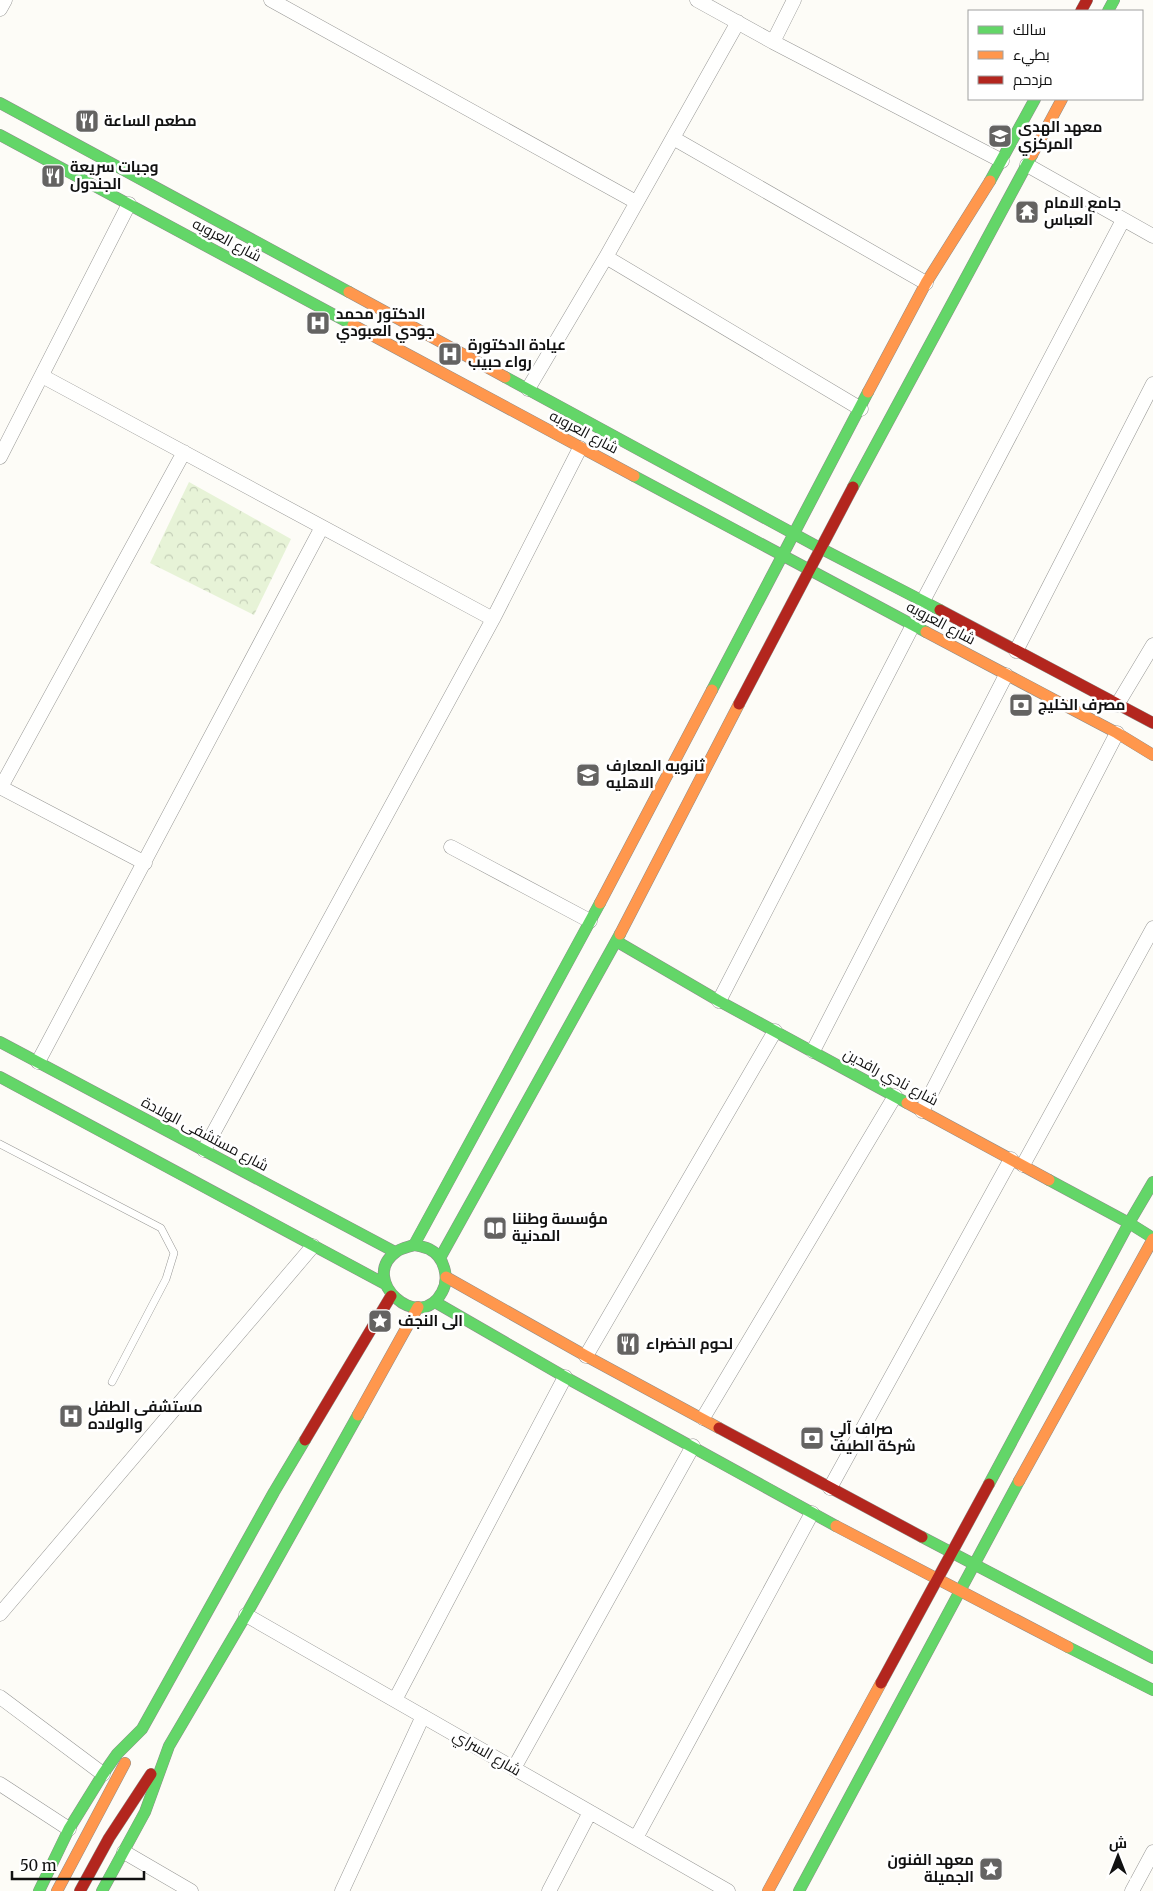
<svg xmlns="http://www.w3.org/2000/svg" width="1153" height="1891" viewBox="0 0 1153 1891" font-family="Merriweather,Cairo,serif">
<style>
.park{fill:url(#park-crowns)}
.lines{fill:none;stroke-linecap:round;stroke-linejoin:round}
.lane-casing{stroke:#979795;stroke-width:8}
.street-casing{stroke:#979795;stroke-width:15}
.fast-casing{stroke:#8e8d8b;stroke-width:12}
.slow-casing{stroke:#8e8d8b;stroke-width:12}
.jam-casing{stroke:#8e8d8b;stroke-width:12}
.lane{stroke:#fffffe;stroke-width:7}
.street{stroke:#fffffe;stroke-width:14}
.fast{stroke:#63d668;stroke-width:11}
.slow{stroke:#ff974d;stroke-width:11}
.jam{stroke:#b3261e;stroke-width:11}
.labels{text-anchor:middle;stroke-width:5;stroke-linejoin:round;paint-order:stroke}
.poi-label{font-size:15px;font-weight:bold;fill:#111;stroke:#fff;text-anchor:start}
.street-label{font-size:15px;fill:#111;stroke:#fff}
</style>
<defs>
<pattern id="park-crowns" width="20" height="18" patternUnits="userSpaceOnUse" patternTransform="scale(1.25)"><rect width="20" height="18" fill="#e7f3d7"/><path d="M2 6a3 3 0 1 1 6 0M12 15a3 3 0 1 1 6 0" fill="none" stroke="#c5cfb8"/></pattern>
</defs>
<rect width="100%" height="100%" fill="#fdfcf7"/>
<path class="park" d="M 189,482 L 291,539 L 254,615 L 150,563 Z"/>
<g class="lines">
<g class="lane-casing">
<path id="lane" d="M 0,1144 L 161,1228 L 174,1253 L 166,1279 L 112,1382"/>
</g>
<g class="street-casing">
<path id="street" d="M 271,0 L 636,202
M 697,0 L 773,42 L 1002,161
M 0,9 L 5,0
M 773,42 L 794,0
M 673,138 L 926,283
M 1027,165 L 1153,236
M 606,257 L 861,409
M 42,376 L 493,619
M 528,389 L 606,257 L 738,22
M 0,457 L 129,204
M 923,601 L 1123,220
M 1016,651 L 1153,384
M 1117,705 L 1153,645
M 0,787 L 145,863
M 1,787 L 184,452
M 451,847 L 590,921
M 719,1001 L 913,625
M 813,1051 L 1006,675
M 38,1062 L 322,527
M 922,1111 L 1117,733
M 204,1150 L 493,619 L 580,448
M 1023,1165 L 1153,928
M 586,1356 L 775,1031
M 703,1418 L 895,1096
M 830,1488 L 1011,1159
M 0,1614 L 313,1246
M 246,1615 L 728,1891
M 0,1697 L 103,1774
M 395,1700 L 565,1377
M 514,1768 L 693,1446
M 0,1784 L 69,1829
M 636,1838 L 812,1513
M 124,1852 L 191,1891
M 342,1891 L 423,1716
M 549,1891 L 590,1812
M 1132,1891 L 1153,1852"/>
</g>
<g class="fast-casing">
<path id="fast" d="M 1108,11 L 1114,0
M 0,103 L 349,292
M 0,135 L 353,325
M 990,181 L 1035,99
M 505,377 L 820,548 L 940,610
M 634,476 L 926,632
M 853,487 L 1032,155
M 712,690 L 868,392
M 616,941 L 719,1001 L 907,1103
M 0,1042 L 395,1252
M 0,1077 L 385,1284
M 1049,1180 L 1129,1223 L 1153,1238
M 414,1245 L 600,903
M 414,1245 C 419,1246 425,1247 429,1249 C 444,1256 450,1278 442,1292 C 419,1335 358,1279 396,1252 C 401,1248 408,1247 414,1245 Z
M 440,1258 L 620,934
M 435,1302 L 565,1377 L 836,1526
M 989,1484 L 1129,1223 L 1153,1182
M 922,1537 L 1153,1658
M 1068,1647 L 1153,1690
M 39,1891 L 69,1829 L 103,1774 L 117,1754 L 142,1729 L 274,1492 L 305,1440
M 102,1891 L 145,1812 L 169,1746 L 246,1615 L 358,1415
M 799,1891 L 1019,1481"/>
</g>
<g class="slow-casing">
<path id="slow" d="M 1032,155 L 1062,99
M 349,292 L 505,377
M 353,325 L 634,476
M 868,392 L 926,283 L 990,181
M 926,632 L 1117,733 L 1153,755
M 600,903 L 712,690
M 620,934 L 739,704
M 907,1103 L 1049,1180
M 446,1277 L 586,1356 L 719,1428
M 358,1415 L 418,1307
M 1019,1481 L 1153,1239
M 836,1526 L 1068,1647
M 57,1891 L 125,1763
M 768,1891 L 881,1683"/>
</g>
<g class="jam-casing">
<path id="jam" d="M 1081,11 L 1087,0
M 940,610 L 1153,723
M 739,704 L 853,487
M 719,1428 L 922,1537
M 305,1440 L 391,1296
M 881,1683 L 989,1484
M 80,1891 L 109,1838 L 151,1774"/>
</g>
<use href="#lane" class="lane"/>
<use href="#street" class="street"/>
<use href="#fast" class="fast"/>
<use href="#slow" class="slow"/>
<use href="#jam" class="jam"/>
</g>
<defs>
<g id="restaurant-square" transform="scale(1.25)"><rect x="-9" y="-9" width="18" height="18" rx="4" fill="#646362" stroke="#fff"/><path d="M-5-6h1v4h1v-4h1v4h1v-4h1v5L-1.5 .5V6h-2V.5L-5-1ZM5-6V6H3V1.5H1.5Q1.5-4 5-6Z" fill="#fff"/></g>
<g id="school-square" transform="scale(1.25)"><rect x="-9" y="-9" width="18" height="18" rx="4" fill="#646362" stroke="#fff"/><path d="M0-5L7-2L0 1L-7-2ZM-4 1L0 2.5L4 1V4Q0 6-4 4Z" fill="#fff"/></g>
<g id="temple-square" transform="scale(1.25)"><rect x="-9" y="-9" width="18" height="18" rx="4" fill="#646362" stroke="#fff"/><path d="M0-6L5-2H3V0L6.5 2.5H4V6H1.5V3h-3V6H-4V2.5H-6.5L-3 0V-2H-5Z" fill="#fff"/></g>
<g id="hospital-square" transform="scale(1.25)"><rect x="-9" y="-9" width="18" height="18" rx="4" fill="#646362" stroke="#fff"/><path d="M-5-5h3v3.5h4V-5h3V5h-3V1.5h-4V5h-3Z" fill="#fff"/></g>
<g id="bank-square" transform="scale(1.25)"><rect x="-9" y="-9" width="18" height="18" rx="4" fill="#646362" stroke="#fff"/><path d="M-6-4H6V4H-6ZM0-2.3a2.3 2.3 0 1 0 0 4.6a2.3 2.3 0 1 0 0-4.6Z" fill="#fff"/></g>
<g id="library-square" transform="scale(1.25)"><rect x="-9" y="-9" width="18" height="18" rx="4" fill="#646362" stroke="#fff"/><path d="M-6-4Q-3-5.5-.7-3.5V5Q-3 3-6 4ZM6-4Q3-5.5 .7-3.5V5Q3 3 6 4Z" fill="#fff"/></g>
<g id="sight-square" transform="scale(1.25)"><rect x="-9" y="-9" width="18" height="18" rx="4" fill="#646362" stroke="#fff"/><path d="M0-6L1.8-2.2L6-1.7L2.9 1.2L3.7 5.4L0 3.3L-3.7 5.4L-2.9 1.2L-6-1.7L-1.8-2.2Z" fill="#fff"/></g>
</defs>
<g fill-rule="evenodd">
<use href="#restaurant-square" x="87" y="121"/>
<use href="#school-square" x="1000" y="136"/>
<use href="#restaurant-square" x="53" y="176"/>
<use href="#temple-square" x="1027" y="212"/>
<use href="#hospital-square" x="318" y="323"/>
<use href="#hospital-square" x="450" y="354"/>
<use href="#bank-square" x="1021" y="705"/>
<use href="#school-square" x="588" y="775"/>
<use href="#library-square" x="495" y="1228"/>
<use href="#sight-square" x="380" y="1321"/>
<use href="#restaurant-square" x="628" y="1344"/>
<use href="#hospital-square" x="71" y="1416"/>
<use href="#bank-square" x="812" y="1438"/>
<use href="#sight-square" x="991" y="1869"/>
</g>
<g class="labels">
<g class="poi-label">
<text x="104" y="126">مطعم الساعة</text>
<text x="1018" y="132">معهد الهدى<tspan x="1018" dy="17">المركزي</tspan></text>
<text x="70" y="172">وجبات سريعة<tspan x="70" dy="17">الجندول</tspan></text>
<text x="1044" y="208">جامع الامام<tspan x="1044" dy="17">العباس</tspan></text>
<text x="336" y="319">الدكتور محمد<tspan x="336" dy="17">جودي العبودي</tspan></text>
<text x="468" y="350">عيادة الدكتورة<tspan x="468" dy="17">رواء حبيب</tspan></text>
<text x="1038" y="710">مصرف الخليج</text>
<text x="606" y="771">ثانويه المعارف<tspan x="606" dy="17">الاهليه</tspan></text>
<text x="512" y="1224">مؤسسة وطننا<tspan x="512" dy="17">المدنية</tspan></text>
<text x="398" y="1326">الى النجف</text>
<text x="646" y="1349">لحوم الخضراء</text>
<text x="88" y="1412">مستشفى الطفل<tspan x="88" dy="17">والولاده</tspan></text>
<text x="830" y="1434">صراف آلي<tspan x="830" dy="17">شركة الطيف</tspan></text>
<text x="974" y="1865" text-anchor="end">معهد الفنون<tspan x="974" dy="17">الجميلة</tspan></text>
</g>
<g class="street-label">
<text transform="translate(227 240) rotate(28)" y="5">شارع العروبه</text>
<text transform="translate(584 432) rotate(28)" y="5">شارع العروبه</text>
<text transform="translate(941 623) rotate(28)" y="5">شارع العروبه</text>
<text transform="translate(891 1077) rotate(28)" y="5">شارع نادي رافدين</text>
<text transform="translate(205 1134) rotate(28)" y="5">شارع مستشفى الولادة</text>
<text transform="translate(487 1753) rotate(30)" y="5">شارع السراي</text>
</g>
</g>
<rect x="968" y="10" width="175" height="90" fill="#ffffff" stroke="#a0a0a0"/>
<rect x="978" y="26" width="25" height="8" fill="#63d668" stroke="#a0a0a0"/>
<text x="1013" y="35" font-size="15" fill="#111111">سالك</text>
<rect x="978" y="51" width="25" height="8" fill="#ff974d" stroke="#a0a0a0"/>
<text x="1013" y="60" font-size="15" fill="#111111">بطيء</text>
<rect x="978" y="76" width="25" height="8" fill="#b3261e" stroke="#a0a0a0"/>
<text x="1013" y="85" font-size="15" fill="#111111">مزدحم</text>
<g transform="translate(1118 1856)" stroke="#ffffff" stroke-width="4" paint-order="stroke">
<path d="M0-4L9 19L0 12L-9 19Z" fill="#111111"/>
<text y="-8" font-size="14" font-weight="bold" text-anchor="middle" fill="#111111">ش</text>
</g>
<path d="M12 1871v8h132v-8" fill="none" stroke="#111111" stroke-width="2.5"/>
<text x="20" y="1871" font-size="15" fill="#111111" stroke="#ffffff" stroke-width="4" paint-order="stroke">50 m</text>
</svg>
